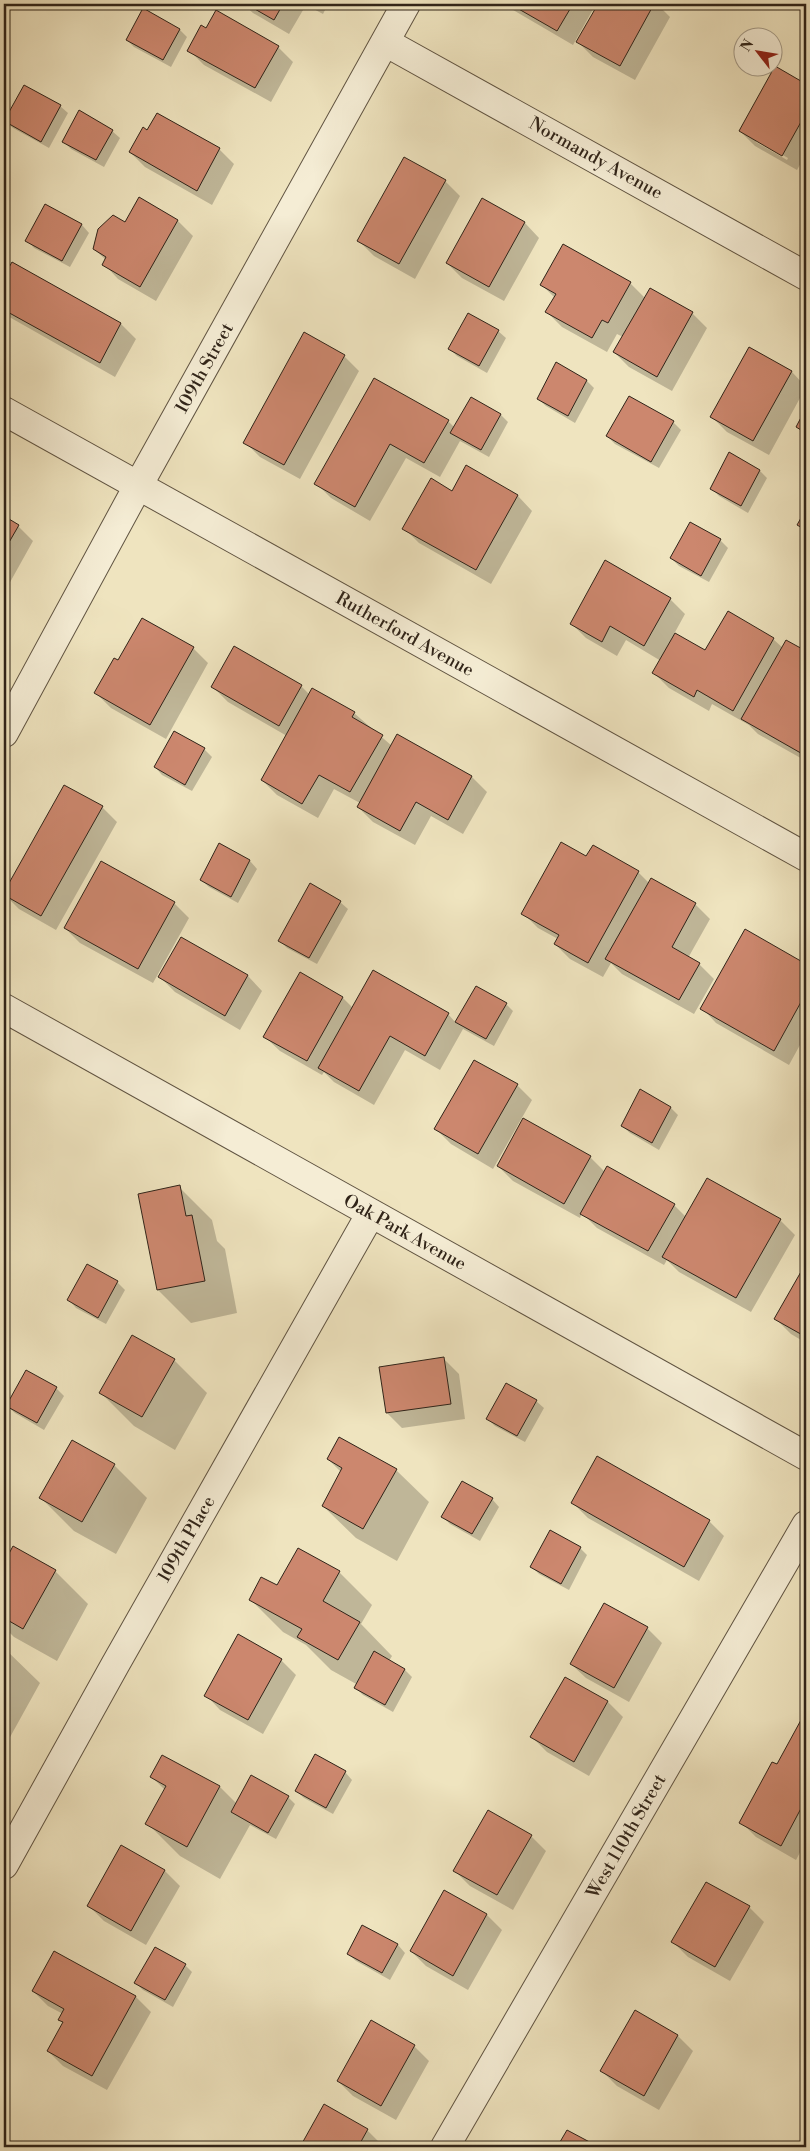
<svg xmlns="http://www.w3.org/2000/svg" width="810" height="2151" viewBox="0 0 810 2151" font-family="'Libre Bodoni',serif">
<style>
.shadow{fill:#0003;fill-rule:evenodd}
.building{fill:#cc876e;stroke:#302419}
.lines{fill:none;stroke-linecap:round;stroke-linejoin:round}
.minor-casing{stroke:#605442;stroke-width:30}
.minor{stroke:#f5edd5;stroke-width:28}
.labels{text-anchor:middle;stroke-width:4.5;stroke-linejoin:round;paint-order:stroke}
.street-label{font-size:18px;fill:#302419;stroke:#f5edd5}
</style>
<rect width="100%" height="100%" fill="#efe4bf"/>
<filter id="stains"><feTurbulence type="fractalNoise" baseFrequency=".004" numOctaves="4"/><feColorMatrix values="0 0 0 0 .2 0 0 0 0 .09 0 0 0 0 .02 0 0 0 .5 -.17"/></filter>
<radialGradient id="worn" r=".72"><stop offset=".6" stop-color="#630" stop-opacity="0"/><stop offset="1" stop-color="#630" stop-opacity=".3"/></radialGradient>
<path class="shadow" d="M 243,4 L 328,4 L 323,14 L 306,5 L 289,34 L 253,13 Z
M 503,4 L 596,4 L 573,45 Z
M 599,4 L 657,4 L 670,17 L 635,80 L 593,57 L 578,42 Z
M 144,10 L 180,30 L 187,37 L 171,67 L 134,47 L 127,40 Z
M 206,29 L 278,47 L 293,62 L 271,102 L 204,65 L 189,50 Z
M 775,68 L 806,85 L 806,154 L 797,170 L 755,146 L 740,131 ZM 756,140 L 788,158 L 787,160 L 756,142 Z
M 60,106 L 68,113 L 49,148 L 13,128 L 5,121 Z
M 157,114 L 219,149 L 234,164 L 212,205 L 145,167 L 130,152 L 148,132 Z
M 112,131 L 120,138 L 104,167 L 71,149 L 63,141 Z
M 445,181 L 460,196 L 415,279 L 374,256 L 359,241 Z
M 139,199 L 178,221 L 193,236 L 156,301 L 118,279 L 104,264 L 106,260 L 94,249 L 125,223 Z
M 483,199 L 525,223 L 539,238 L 504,301 L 462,278 L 447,263 Z
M 46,205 L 82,225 L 89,233 L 70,267 L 34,248 L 27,240 Z
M 12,264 L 121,324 L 136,339 L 115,377 L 4,314 L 4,279 Z
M 630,283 L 645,298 L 692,313 L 707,328 L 672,391 L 629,367 L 614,352 L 623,337 L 617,334 L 607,352 L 562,327 L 547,312 L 555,298 L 542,285 Z
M 498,331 L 506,338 L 487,373 L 457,356 L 450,349 Z
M 344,356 L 359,371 L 300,479 L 260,457 L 245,442 Z
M 557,364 L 587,381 L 594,388 L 575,423 L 546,406 L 538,399 Z
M 792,372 L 806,387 L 769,455 L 727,432 L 712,417 Z
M 374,380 L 448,421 L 455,428 L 471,398 L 501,415 L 508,422 L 489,457 L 460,441 L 440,477 L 406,458 L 370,521 L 331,498 L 316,483 Z
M 806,411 L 806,436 L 797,427 Z
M 673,422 L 681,430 L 659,468 L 615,444 L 607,436 Z
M 760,471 L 767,478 L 748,513 L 719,496 L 711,488 Z
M 452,492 L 518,496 L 532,511 L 491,584 L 419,543 L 404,528 Z
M 4,518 L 18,526 L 33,541 L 4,593 Z
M 691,524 L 720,540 L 728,548 L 709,582 L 679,566 L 671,558 Z
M 670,599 L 685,614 L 674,634 L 705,652 L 773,639 L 783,648 L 787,641 L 806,653 L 806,761 L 758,734 L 749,725 L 712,704 L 709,711 L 669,688 L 654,673 L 661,661 L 626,640 L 617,656 L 586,638 L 571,623 Z
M 142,620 L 193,648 L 208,663 L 166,739 L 111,708 L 96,693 L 118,662 Z
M 301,686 L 310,695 L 354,713 L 392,746 L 398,736 L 472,777 L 487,792 L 463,834 L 431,816 L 415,845 L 373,822 L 358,807 L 360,803 L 334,789 L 318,818 L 277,795 L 262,780 L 287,736 L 228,702 L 213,687 Z
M 204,749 L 212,757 L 192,791 L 162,775 L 155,767 Z
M 64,787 L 102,807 L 117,822 L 56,930 L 19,909 L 4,894 Z
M 220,845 L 250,861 L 257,869 L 238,903 L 209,887 L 201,880 Z
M 587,858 L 638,872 L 649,883 L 695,904 L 710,919 L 688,958 L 699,964 L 714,979 L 694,1014 L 622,974 L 611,963 L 603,977 L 570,959 L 555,944 L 558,939 L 538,928 L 523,913 Z
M 340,902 L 348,909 L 317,964 L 287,948 L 279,940 Z
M 174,903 L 189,918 L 153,983 L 80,943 L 65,928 Z
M 745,931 L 806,966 L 806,1034 L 789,1065 L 716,1023 L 702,1008 Z
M 182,938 L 248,976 L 262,991 L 240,1030 L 175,992 L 160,977 Z
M 476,988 L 506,1004 L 513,1011 L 494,1046 L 463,1029 L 440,1070 L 405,1050 L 374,1105 L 334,1082 L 324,1072 L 322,1075 L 280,1051 L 265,1037 L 343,998 L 353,1008 L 448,1014 L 456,1023 Z
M 517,1085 L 532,1100 L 493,1169 L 451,1144 L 436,1129 Z
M 671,1108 L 678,1115 L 659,1150 L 630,1133 L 622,1126 Z
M 590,1157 L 605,1172 L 674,1205 L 686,1217 L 780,1220 L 795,1235 L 751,1312 L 679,1272 L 667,1260 L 664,1265 L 597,1228 L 582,1213 L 580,1218 L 513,1181 L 498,1166 Z
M 179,1187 L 212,1220 L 217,1241 L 225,1249 L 237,1313 L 191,1323 L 158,1290 L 139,1195 Z
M 806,1265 L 806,1343 L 791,1334 L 776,1319 Z
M 117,1282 L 125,1290 L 106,1324 L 76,1308 L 69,1300 Z
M 444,1359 L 459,1374 L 465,1419 L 402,1428 L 387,1413 L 380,1368 Z
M 174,1360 L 207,1393 L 175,1450 L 134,1426 L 101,1393 Z
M 56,1388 L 64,1396 L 44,1430 L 15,1413 L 7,1406 Z
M 536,1401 L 544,1408 L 525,1442 L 495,1426 L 488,1419 Z
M 328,1459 L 396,1470 L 429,1502 L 397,1561 L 356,1538 L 323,1506 L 341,1472 Z
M 114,1465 L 147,1498 L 116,1554 L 74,1531 L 41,1498 Z
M 492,1499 L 499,1507 L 480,1541 L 450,1524 L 443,1517 Z
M 573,1503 L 709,1521 L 724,1536 L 699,1581 L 588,1518 Z
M 14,1548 L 55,1571 L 88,1604 L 57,1661 L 14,1637 L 4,1627 L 4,1565 Z
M 580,1548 L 587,1555 L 569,1590 L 539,1574 L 531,1566 Z
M 339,1572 L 372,1605 L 361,1624 L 392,1656 L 389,1661 L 405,1670 L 412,1677 L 393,1712 L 363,1695 L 356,1688 L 358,1685 L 331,1670 L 306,1645 L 283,1632 L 250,1599 L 277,1587 Z
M 605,1605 L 647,1628 L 662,1643 L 629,1702 L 586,1678 L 571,1664 Z
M 4,1648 L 40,1683 L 4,1748 Z
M 281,1660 L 296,1675 L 263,1734 L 220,1710 L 206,1695 Z
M 565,1678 L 608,1702 L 623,1717 L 589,1776 L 547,1752 L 532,1737 Z
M 802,1722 L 806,1724 L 806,1841 L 796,1860 L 756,1837 L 741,1822 L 777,1766 Z
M 163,1756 L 220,1787 L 237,1804 L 288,1797 L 295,1804 L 276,1839 L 250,1825 L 220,1879 L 180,1856 L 147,1823 L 165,1790 L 152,1777 Z
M 345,1772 L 352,1780 L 333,1814 L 304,1798 L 296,1791 Z
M 531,1836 L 546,1851 L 513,1910 L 470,1886 L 455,1871 Z
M 122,1847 L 165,1871 L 180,1886 L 146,1945 L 104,1921 L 89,1906 Z
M 444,1892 L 487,1915 L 502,1930 L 468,1990 L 426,1966 L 411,1951 Z
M 749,1907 L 764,1922 L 730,1981 L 688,1957 L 673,1942 Z
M 363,1926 L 398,1945 L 405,1953 L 390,1980 L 356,1961 L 348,1954 Z
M 55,1952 L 136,1997 L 151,2012 L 107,2090 L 63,2066 L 48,2051 L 64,2024 L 60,2020 L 63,2014 L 48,2006 L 33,1991 Z
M 185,1965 L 192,1972 L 173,2007 L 143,1990 L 136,1983 Z
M 635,2012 L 678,2036 L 693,2051 L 659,2110 L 617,2086 L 602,2071 Z
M 414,2046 L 429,2061 L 396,2120 L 353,2096 L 338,2081 Z
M 325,2106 L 367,2130 L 382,2145 L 381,2147 L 301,2147 Z"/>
<path class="building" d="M 246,4 L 283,4 L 274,20 Z
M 510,4 L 573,4 L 557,31 Z
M 598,4 L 654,4 L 620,66 L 576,42 Z
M 143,8 L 180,29 L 163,60 L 126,40 Z
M 216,10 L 279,46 L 255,88 L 187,51 L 201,25 L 206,28 Z
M 775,66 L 806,84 L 806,113 L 782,156 L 739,131 Z
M 24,85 L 61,105 L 41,142 L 4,121 Z
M 79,110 L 113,130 L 96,160 L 62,142 Z
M 157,113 L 220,148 L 197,191 L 129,152 L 143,127 L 147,130 Z
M 404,157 L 446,180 L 399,264 L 357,241 Z
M 139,197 L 178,220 L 140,287 L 102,265 L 106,257 L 93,249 L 98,229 L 113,215 L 125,222 Z
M 482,198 L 525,222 L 489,287 L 446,263 Z
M 45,204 L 82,224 L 62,261 L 25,241 Z
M 563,244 L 631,282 L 608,323 L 602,320 L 592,338 L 545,312 L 556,294 L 540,285 Z
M 12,262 L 121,323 L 100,363 L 4,310 L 4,276 Z
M 650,288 L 693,312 L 657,377 L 613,352 Z
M 468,313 L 499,330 L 479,366 L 448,349 Z
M 304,332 L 345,355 L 284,465 L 243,443 Z
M 749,347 L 792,371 L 753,441 L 710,417 Z
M 556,362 L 587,380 L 568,416 L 537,399 Z
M 374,378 L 449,420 L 424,463 L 390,444 L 355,507 L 314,484 Z
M 629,396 L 674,421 L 651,462 L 606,436 Z
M 471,397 L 501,414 L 481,450 L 450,433 Z
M 806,408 L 806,433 L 796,427 Z
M 729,452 L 760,470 L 741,506 L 710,489 Z
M 466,465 L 518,495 L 476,570 L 402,529 L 431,478 L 452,491 Z
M 806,509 L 806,530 L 797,525 Z
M 4,516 L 19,525 L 4,551 Z
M 690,522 L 721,539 L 701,576 L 670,558 Z
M 605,560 L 671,598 L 644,646 L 610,626 L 602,642 L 570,624 Z
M 728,611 L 774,638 L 733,711 L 697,690 L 694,697 L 652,673 L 675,633 L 705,650 Z
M 142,618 L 194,647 L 150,725 L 94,693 L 114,658 L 118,660 Z
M 786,640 L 806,651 L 806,756 L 741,719 Z
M 234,646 L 302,685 L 279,726 L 211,687 Z
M 312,688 L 355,712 L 352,717 L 383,735 L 350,792 L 319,775 L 302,804 L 261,780 Z
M 174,731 L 205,748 L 185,785 L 154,767 Z
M 397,734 L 472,776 L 448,820 L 416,802 L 400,831 L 357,807 Z
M 64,785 L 103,806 L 41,916 L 4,895 L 4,892 Z
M 561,842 L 586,856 L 593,845 L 639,871 L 588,963 L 554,944 L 559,935 L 521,914 Z
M 219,843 L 250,860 L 231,897 L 200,880 Z
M 101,861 L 175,902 L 138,969 L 64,928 Z
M 651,878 L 696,903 L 672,947 L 700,963 L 679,1000 L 605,959 Z
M 310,883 L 341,901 L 309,958 L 278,941 Z
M 745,929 L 806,964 L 806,993 L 774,1051 L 700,1009 Z
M 181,937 L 248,975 L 225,1016 L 158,977 Z
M 373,970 L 449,1013 L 425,1056 L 390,1036 L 359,1091 L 318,1068 Z
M 300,972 L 343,997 L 307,1061 L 263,1037 Z
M 476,986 L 507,1003 L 486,1039 L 455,1022 Z
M 474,1060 L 518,1084 L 478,1154 L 434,1129 Z
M 640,1089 L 671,1107 L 652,1143 L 621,1126 Z
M 523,1118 L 591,1156 L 564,1204 L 497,1166 Z
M 607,1166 L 675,1204 L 648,1251 L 580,1214 Z
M 707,1178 L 781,1219 L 736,1298 L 662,1257 Z
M 180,1185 L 186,1216 L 192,1215 L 205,1281 L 157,1290 L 138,1194 Z
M 806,1263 L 806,1337 L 774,1319 Z
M 87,1264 L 118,1281 L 98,1318 L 67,1300 Z
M 132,1335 L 175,1359 L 142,1417 L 99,1393 Z
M 444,1357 L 451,1404 L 386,1413 L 379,1367 Z
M 26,1370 L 57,1387 L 37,1423 L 6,1406 Z
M 506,1383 L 537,1400 L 517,1436 L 486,1419 Z
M 339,1437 L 397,1469 L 363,1529 L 322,1506 L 342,1468 L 327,1459 Z
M 72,1440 L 115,1464 L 82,1522 L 39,1498 Z
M 597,1456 L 710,1520 L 684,1567 L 571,1503 Z
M 462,1481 L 493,1498 L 472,1534 L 441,1517 Z
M 550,1530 L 581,1547 L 561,1584 L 530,1567 Z
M 13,1546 L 56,1570 L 23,1629 L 4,1618 L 4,1563 Z
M 298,1548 L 340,1571 L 323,1601 L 360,1622 L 338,1660 L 297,1637 L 302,1629 L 249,1600 L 261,1577 L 277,1585 Z
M 604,1603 L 648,1627 L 614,1688 L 570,1664 Z
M 238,1634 L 282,1659 L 248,1720 L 204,1696 Z
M 374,1651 L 405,1669 L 385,1705 L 354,1688 Z
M 565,1677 L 608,1701 L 574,1762 L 530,1737 Z
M 801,1720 L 806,1723 L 806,1799 L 781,1846 L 739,1823 L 772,1762 L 777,1764 Z
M 315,1754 L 346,1771 L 326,1808 L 295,1791 Z
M 162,1755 L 220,1786 L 187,1847 L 145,1824 L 166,1786 L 150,1777 Z
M 251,1775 L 289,1796 L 268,1833 L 231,1812 Z
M 488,1810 L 532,1835 L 497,1895 L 453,1871 Z
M 121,1845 L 165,1870 L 131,1931 L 87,1906 Z
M 706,1882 L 750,1906 L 715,1967 L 671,1942 Z
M 444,1890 L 487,1914 L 453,1976 L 410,1951 Z
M 362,1925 L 398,1944 L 382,1973 L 347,1954 Z
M 155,1947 L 186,1964 L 165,2000 L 134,1983 Z
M 54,1951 L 136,1996 L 92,2076 L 47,2051 L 63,2022 L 58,2020 L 64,2009 L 32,1991 Z
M 635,2010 L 678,2035 L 644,2096 L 600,2071 Z
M 371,2020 L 415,2045 L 381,2106 L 337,2081 Z
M 324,2104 L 368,2129 L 358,2147 L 300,2147 Z
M 567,2130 L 599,2147 L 557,2147 Z"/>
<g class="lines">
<g class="minor-casing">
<path id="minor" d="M 385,42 L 806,276
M 4,411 L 806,857
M 4,733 L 138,486 L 406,4
M 4,1008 L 806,1456
M 4,1865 L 115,1665 L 371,1213
M 445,2147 L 806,1525"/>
</g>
<use href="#minor" class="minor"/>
</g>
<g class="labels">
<g class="street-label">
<text transform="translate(596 158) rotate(29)" y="6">Normandy Avenue</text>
<text transform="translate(204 368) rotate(-61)" y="6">109th Street</text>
<text transform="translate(405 634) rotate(29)" y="6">Rutherford Avenue</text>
<text transform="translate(405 1232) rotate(29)" y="6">Oak Park Avenue</text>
<text transform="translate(186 1539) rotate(-60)" y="6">109th Place</text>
<text transform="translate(626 1836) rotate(-60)" y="6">West 110th Street</text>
</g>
</g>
<rect width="810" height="2151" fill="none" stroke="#efe4bf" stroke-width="20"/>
<rect x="5" y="5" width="800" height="2141" fill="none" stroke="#302419" stroke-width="2.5"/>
<rect x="10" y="10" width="790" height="2131" fill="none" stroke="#302419"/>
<g transform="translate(758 52) rotate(301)"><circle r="24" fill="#f5edd5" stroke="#a69d8a"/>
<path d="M0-4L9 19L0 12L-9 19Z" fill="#8f2418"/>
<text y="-8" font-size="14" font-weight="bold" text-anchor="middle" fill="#302419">N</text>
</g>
<rect width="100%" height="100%" filter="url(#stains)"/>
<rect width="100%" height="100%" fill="url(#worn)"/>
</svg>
